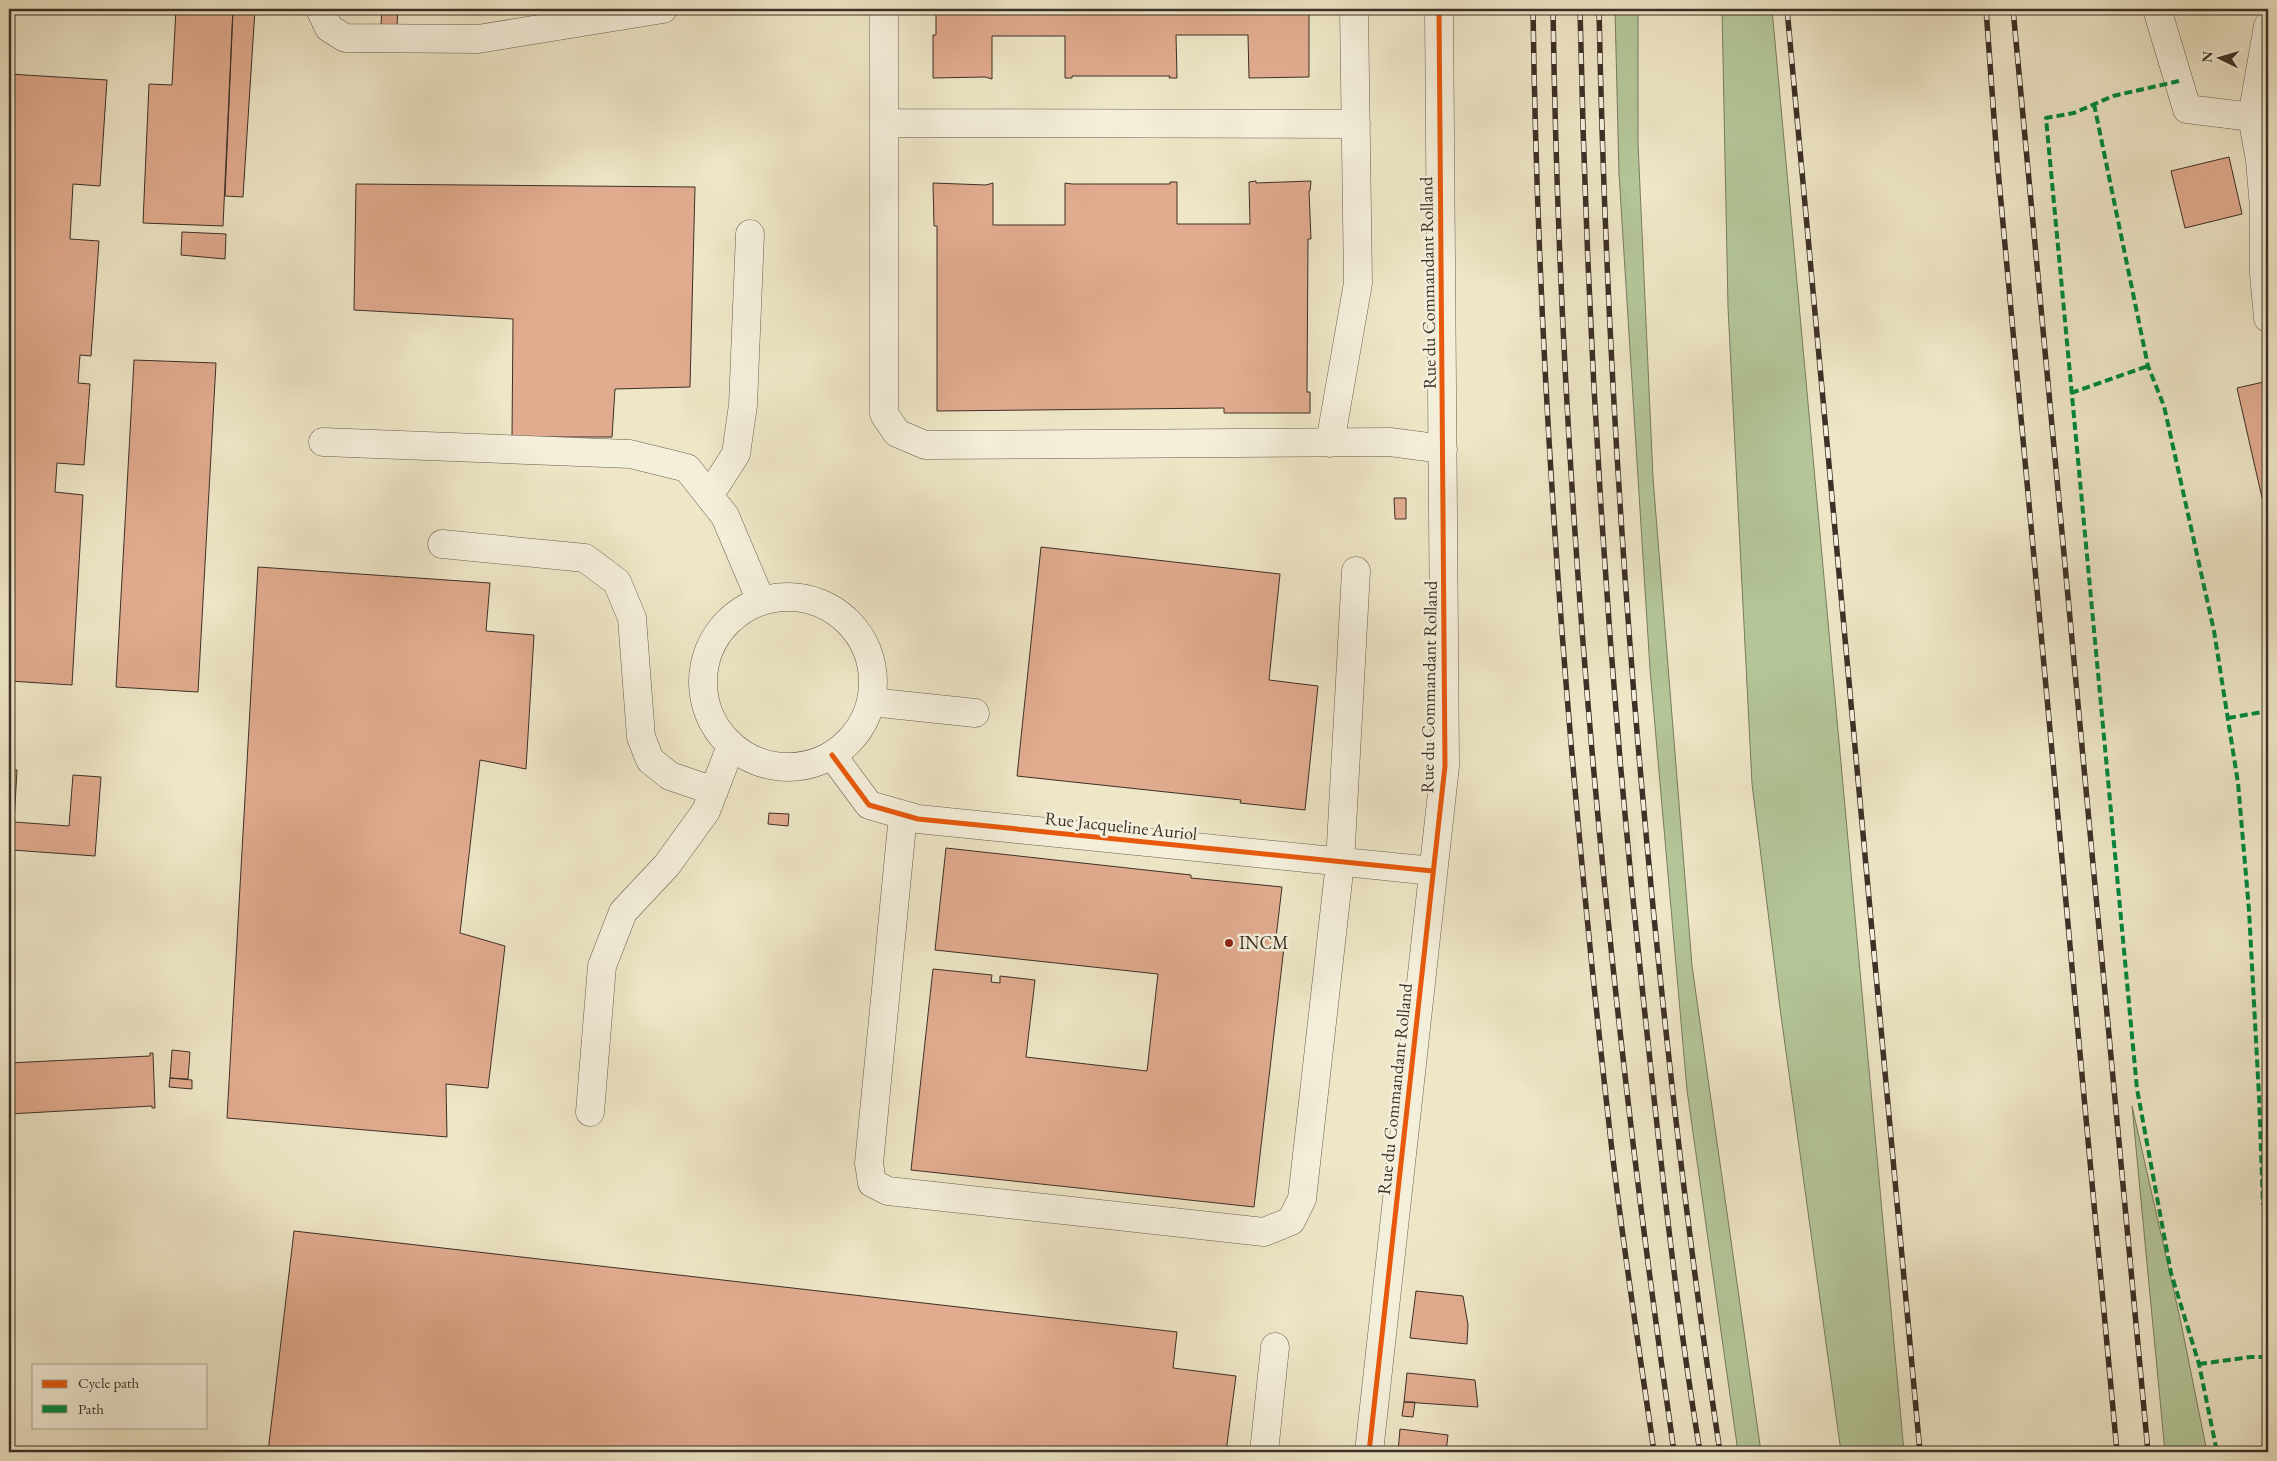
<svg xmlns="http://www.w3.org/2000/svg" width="2277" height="1461" viewBox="0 0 2277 1461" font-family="'EB Garamond',serif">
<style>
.green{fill:#b4c699;stroke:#787b60}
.building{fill:#e1ab8f;stroke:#3c3027}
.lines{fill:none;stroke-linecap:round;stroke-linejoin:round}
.minor-casing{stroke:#685e4f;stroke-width:29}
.minor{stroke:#f4efdb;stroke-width:28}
.rail-casing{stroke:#3c3027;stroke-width:5.5}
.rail{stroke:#f4efdb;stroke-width:4;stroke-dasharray:11;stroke-linecap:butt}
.quiet{stroke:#00873e;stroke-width:4;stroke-dasharray:8 4;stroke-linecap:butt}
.cycleway-casing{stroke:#f4efdb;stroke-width:8}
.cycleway{stroke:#e8590c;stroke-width:5}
.poi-dot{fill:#8f2418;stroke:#f4efdb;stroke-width:2}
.labels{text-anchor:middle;stroke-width:5;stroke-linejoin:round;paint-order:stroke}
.street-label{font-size:18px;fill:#3c3027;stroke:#f4efdb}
.poi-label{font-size:18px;fill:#3c3027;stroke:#f4efdb;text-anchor:start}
</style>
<rect width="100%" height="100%" fill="#eee6c7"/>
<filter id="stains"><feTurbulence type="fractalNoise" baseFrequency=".004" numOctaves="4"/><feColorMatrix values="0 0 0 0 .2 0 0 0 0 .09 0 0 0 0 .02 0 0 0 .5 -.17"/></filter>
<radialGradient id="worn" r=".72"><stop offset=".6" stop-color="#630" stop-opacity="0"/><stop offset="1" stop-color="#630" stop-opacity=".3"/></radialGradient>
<path class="green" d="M 1615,9 L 1638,9 L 1638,143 L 1653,478 L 1692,966 L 1761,1452 L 1738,1452 L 1687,1090 L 1650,669 L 1619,174 Z
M 1722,9 L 1772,9 L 1904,1452 L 1841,1452 L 1780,1008 L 1752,784 L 1728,307 Z
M 2132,1106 L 2181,1323 L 2207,1452 L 2165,1452 Z"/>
<path class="building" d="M 176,9 L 233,9 L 223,226 L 143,223 L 149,84 L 172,85 Z
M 233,9 L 255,9 L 243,197 L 225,196 Z
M 382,9 L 398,9 L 397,25 L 381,25 Z
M 936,9 L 1309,9 L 1309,77 L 1249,78 L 1248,35 L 1176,35 L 1177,78 L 1169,78 L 1170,76 L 1072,76 L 1072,78 L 1065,78 L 1065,36 L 992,36 L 992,79 L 985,77 L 933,78 L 933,35 L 936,35 Z
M 9,74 L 107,80 L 100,186 L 73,184 L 70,239 L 99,241 L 91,356 L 80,355 L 78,383 L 90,384 L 84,465 L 57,463 L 55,492 L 83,495 L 72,685 L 9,681 Z
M 2229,157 L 2242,214 L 2185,228 L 2171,171 Z
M 1256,181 L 1256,183 L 1311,181 L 1310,191 L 1309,191 L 1311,239 L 1308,239 L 1307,392 L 1310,392 L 1310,413 L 1224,413 L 1224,408 L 937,411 L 937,226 L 934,226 L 933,183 L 986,185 L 993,183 L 993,225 L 1065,225 L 1065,183 L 1072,184 L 1170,184 L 1170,182 L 1177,182 L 1177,224 L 1250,224 L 1249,182 Z
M 356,184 L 695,187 L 690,387 L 615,389 L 612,437 L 512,437 L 513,319 L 354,310 Z
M 182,232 L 226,234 L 225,259 L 181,255 Z
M 134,360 L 216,363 L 198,692 L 116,687 Z
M 2268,381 L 2268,524 L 2237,388 Z
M 1394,498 L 1406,498 L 1406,519 L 1395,519 Z
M 1041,547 L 1280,574 L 1269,680 L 1318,686 L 1305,810 L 1240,803 L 1241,800 L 1017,776 Z
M 258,567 L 490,583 L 486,631 L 534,635 L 526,769 L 480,760 L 460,933 L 505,946 L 488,1088 L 446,1084 L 447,1137 L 227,1118 Z
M 9,769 L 17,770 L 14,822 L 69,826 L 73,775 L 101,777 L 95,856 L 12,850 L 12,840 L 9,840 Z
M 769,813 L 789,814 L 788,826 L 768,824 Z
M 946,848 L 1191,875 L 1191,878 L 1282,887 L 1275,946 L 1284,947 L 1254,1207 L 911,1170 L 933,969 L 992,975 L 991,982 L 1000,983 L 1000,976 L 1035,980 L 1026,1057 L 1147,1071 L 1158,974 L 935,950 Z
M 172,1050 L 190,1052 L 188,1079 L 170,1078 Z
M 150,1053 L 153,1053 L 155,1108 L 152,1108 L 152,1106 L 9,1114 L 9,1063 L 150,1056 Z
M 170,1078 L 192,1080 L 192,1089 L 169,1087 Z
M 294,1231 L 1177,1332 L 1173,1368 L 1236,1376 L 1226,1452 L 268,1452 Z
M 1416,1291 L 1463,1296 L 1468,1325 L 1467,1344 L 1410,1338 Z
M 1407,1373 L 1475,1380 L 1478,1407 L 1404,1402 Z
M 1404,1402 L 1415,1402 L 1413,1417 L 1402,1416 Z
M 1400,1429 L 1448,1435 L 1446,1452 L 1398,1452 Z"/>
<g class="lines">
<g class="minor-casing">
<path id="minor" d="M 320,9 L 329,28 L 345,38 L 478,39 L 663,9
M 884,9 L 884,414 L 897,433 L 925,445 L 1390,442 L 1443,449
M 2157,9 L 2187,109 L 2252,117
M 2268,26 L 2252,117 L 2260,160 L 2264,208 L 2264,274 L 2268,318
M 884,123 L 1356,124
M 323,442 L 630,454 L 687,468 L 725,516 L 761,601
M 1330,443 L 1358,283 L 1354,9
M 709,496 L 736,454 L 743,405 L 750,234
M 442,544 L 585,558 L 617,582 L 632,618 L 641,737 L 650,760 L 670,776 L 714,791
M703 682a85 85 0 1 1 170 0a85 85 0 1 1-170 0Z
M 871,702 L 975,713
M 832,755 L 869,805 L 918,819 L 1433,871
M 903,815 L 869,1163 L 872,1183 L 888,1191 L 1264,1232 L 1291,1221 L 1302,1199 L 1340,863 L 1356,571
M 590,1112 L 602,966 L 623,912 L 667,865 L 706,811 L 731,746
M 1264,1452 L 1275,1347
M 1369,1452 L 1445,766 L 1439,9"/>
</g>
<use href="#minor" class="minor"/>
<g class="rail-casing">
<path id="rail" d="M 1533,9 C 1538,387 1568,766 1611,1142 C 1623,1246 1639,1349 1654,1452
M 1553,9 C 1560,492 1605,974 1674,1452
M 1580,9 C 1587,352 1609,691 1647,1033 C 1662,1173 1677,1313 1700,1452
M 1599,9 C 1605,312 1624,615 1654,917 C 1672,1096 1693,1275 1720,1452
M 1787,9 L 1920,1452
M 1986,9 L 1997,159 L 2117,1452
M 2013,9 L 2148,1452"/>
</g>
<use href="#rail" class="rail"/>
<path class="quiet" d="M 2179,81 L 2113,96 L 2074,113 L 2046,118 L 2137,1089 L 2171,1273 L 2199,1364 L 2217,1452
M 2094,104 L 2148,366 L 2164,406 L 2214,631 L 2238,783 L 2249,910 L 2259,1096 L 2263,1205
M 2071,393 L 2148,366
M 2228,718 L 2268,711
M 2199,1364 L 2251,1357 L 2268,1357"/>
<g class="cycleway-casing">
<path id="cycleway" d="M 832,755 L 869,805 L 918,819 L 1433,871
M 1369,1452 L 1445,766 L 1439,9"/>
</g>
<use href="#cycleway" class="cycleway"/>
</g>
<circle class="poi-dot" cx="1229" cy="943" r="5"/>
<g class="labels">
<g class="street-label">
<text transform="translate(1428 283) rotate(-91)" y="6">Rue du Commandant Rolland</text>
<text transform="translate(1429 687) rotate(-89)" y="6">Rue du Commandant Rolland</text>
<text transform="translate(1121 826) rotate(6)" y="6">Rue Jacqueline Auriol</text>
<text transform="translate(1395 1089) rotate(-84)" y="6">Rue du Commandant Rolland</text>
</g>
<g class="poi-label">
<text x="1239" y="949">INCM</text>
</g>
</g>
<rect width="2277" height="1461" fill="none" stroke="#eee6c7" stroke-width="30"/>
<rect x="10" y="10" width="2257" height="1441" fill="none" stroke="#3c3027" stroke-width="2.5"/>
<rect x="15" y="15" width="2247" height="1431" fill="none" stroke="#3c3027"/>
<rect x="32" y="1364" width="175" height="65" fill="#f4efdb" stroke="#aaa393"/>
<rect x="42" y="1380" width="25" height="8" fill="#e8590c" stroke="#aaa393"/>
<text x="78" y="1388" font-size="15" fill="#3c3027">Cycle path</text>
<rect x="42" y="1405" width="25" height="8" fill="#00873e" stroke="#aaa393"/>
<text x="78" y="1414" font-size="15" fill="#3c3027">Path</text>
<g transform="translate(2220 58) rotate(275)" stroke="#f4efdb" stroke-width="4" paint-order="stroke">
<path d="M0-4L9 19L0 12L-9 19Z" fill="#3c3027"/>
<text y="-8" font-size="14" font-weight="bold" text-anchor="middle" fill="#3c3027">N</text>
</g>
<rect width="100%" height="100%" filter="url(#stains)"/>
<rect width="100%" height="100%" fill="url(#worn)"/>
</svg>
